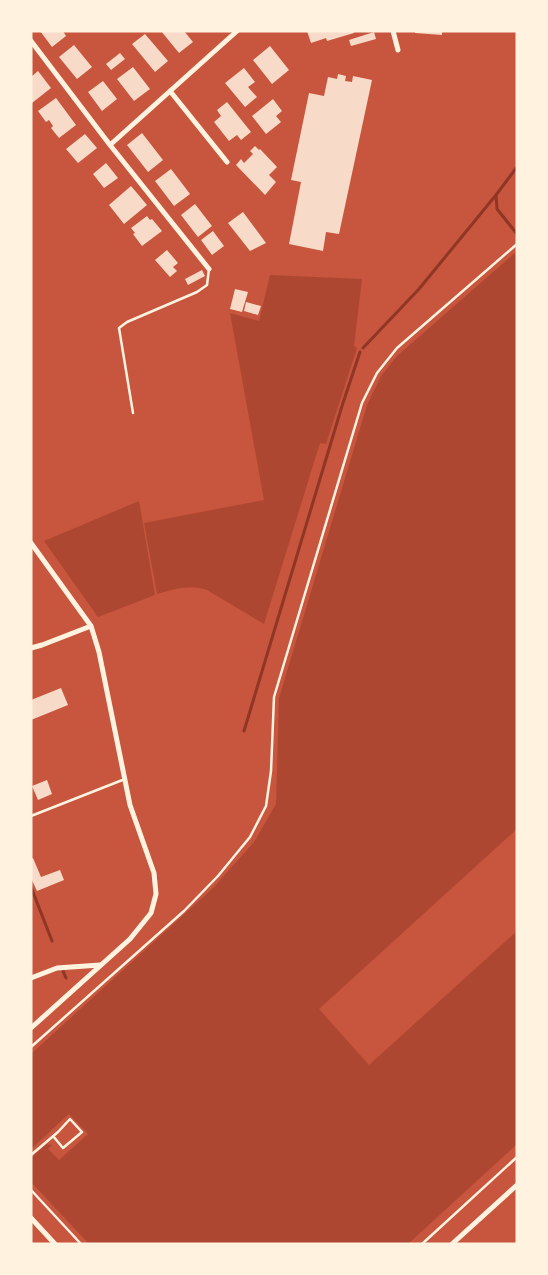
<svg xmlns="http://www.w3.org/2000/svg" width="548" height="1275" viewBox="0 0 548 1275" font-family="Inter,sans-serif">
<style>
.green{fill:#ae4732}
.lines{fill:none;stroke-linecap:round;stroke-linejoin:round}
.stream{stroke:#8f3625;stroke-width:3}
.building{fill:#f7dbc8}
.service{stroke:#fff3e0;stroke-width:2.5}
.minor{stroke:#fff3e0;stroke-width:5}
</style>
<rect width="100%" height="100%" fill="#c8553d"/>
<path class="green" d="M 517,251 L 517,829 L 319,1009 L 369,1065 L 517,931 L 517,1144 L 408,1244 L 89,1244 L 31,1182 L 31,1158 L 47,1144 L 52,1145 L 48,1149 L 59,1160 L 88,1134 L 69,1114 L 31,1149 L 31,1054 L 213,888 L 254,842 L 276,804 L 279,698 L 367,405 L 381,376 L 397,356 Z
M 270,275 L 362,279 L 354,346 L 357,348 L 326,444 L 320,443 L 264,624 L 207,590 C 189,584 175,589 157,594 L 144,523 L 264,500 L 230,313 L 259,321 Z
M 139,501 L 155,595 L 98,617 L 44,541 Z"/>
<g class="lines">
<path class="stream" d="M 517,167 L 496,195 L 497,209 L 517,234
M 363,348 L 419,289 L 496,195
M 244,731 L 342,406 L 360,352
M 31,887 L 52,941
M 63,971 L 66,978"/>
</g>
<path class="building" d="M 40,31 L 63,31 L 66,36 L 52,47 Z
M 161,31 L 184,31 L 193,42 L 179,53 Z
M 307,31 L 354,31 L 354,33 L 327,41 L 326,38 L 311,43 Z
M 415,31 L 442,31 L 442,35 L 415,33 Z
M 374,32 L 376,39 L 351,46 L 349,40 Z
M 145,34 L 168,61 L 155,72 L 132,44 Z
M 74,45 L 92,67 L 77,79 L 59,57 Z
M 270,46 L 289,70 L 272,84 L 253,60 Z
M 120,53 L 125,59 L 111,70 L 106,64 Z
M 133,67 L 150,89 L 134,101 L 117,79 Z
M 244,68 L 255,82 L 248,87 L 257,97 L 245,107 L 225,83 Z
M 38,71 L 51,88 L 32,103 L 31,77 Z
M 338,74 L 346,76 L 345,81 L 352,82 L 353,76 L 372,80 L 339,234 L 326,232 L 323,251 L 289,244 L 301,182 L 291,180 L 309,93 L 324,96 L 328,77 L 337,79 Z
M 103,81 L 117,99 L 102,111 L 88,92 Z
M 56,98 L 76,125 L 59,138 L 51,128 L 53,126 L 49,120 L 46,122 L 38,111 Z
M 273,99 L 282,111 L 276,116 L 281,122 L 266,134 L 252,116 Z
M 227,102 L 251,132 L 241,140 L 237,135 L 229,141 L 214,122 L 221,116 L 217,110 Z
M 142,133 L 163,160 L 148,172 L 127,145 Z
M 85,134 L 97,148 L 78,163 L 66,149 Z
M 255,146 L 259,150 L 260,149 L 277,167 L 269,175 L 276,182 L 265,195 L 236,165 L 241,159 L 244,163 L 253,154 L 250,151 Z
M 106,163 L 118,178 L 104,188 L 93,174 Z
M 171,169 L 190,194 L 174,206 L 155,181 Z
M 131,186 L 147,205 L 124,224 L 109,205 Z
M 195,204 L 212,226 L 198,237 L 181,215 Z
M 243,212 L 266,243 L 250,251 L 228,223 Z
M 147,216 L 150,220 L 152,219 L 162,231 L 142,246 L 133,234 L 135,233 L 131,228 Z
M 213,231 L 224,246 L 212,255 L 201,240 Z
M 167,250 L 178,263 L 173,267 L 177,271 L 170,277 L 155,260 Z
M 202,270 L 205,276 L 188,285 L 185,279 Z
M 235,289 L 248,292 L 242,312 L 230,309 Z
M 246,302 L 261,306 L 258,315 L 244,311 Z
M 61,688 L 68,705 L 31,720 L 31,700 Z
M 47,780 L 52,794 L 38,800 L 32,786 Z
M 33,858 L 41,877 L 60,870 L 64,880 L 37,891 L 31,878 L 31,859 Z"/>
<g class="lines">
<path class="service" d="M 133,413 L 119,328 L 127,322 L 197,292 L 207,285 L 209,269
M 31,816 L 125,779
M 31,1047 L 184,911 L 218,876 L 250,837 L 266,806 L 271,771 L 274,697 L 362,403 L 377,373 L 397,348 L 517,244
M 31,1155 L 58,1132 L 70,1119 L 82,1132 L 63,1148 L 53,1136
M 31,1190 L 81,1244
M 422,1244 L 517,1157"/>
<path class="minor" d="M 393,31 L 398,50
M 31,41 L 110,145 L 209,269
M 170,91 L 227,162
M 110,145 L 237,31
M 31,543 L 91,626 L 99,652 L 130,805 L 154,873 L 156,894 L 151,913 L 130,939 L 31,1028
M 31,648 L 42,645 L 91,626
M 31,978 L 57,968 L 100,965
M 31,1218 L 55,1244
M 452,1244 L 517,1185"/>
</g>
<rect width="548" height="1275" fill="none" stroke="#fff3e0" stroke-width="65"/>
</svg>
